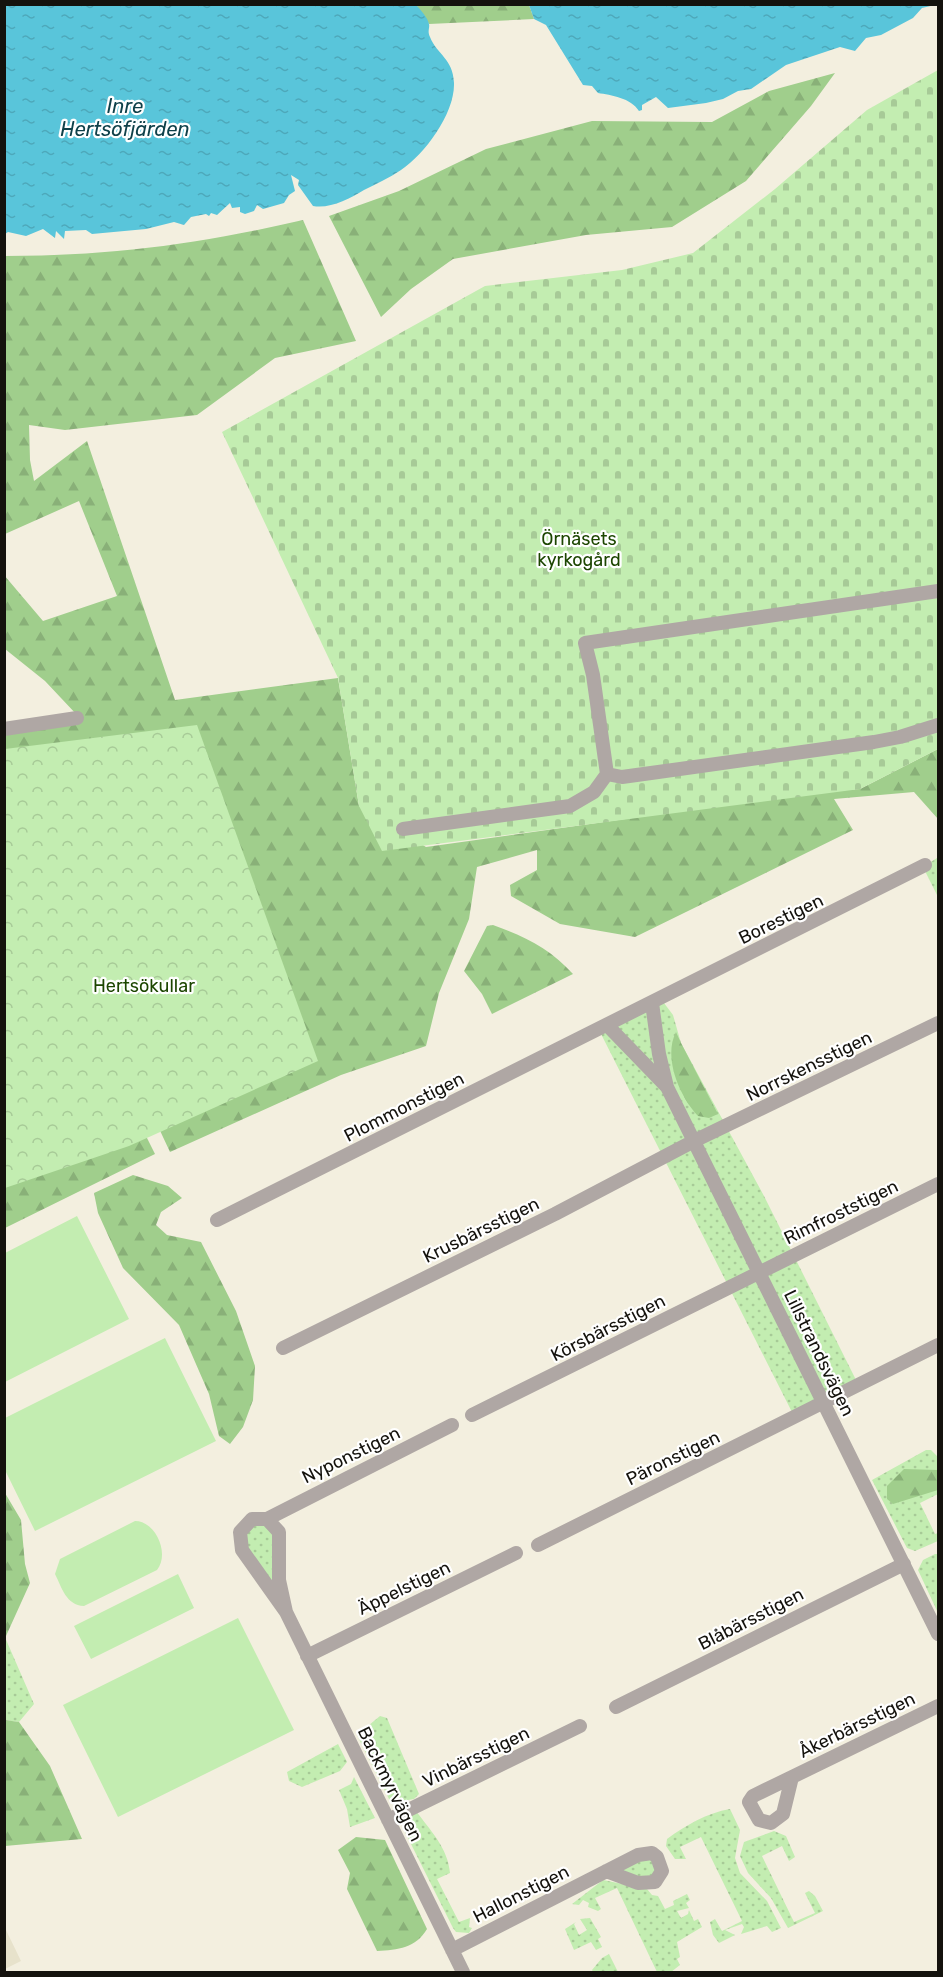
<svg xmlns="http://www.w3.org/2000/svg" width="943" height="1977" viewBox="0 0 943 1977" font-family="Rubik,sans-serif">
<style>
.built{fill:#e7e2cb}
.grass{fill:url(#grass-dots)}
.forest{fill:url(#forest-firs)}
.cemetery{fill:url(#cemetery-stones)}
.park{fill:url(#park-crowns)}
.garden{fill:#c3edb1}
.water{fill:url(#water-ripples)}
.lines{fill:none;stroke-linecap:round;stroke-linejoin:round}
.street{stroke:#afa7a4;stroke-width:14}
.labels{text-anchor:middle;stroke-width:4.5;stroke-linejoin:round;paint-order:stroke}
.park-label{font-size:18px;fill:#1c4600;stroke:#fff}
.street-label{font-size:18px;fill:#14120d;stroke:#fff}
.water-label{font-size:20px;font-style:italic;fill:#0f414a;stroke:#fff}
</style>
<defs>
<pattern id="grass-dots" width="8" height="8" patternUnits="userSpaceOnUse" patternTransform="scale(1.5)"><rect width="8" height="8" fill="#c3edb1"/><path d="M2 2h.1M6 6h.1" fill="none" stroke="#a7ca97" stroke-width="1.8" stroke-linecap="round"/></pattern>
<pattern id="forest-firs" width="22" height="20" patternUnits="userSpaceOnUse" patternTransform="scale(1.5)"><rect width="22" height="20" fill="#a0ce8c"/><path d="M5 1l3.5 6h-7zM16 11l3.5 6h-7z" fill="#89b078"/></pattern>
<pattern id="cemetery-stones" width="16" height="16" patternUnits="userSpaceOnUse" patternTransform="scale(1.5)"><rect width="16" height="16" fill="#c3edb1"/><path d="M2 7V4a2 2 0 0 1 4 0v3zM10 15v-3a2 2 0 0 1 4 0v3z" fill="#a7ca97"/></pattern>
<pattern id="park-crowns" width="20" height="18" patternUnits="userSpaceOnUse" patternTransform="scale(1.5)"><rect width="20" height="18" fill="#c3edb1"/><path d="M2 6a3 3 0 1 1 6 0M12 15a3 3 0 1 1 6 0" fill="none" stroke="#a7ca97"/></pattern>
<pattern id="water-ripples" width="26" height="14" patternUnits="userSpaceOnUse" patternTransform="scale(1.5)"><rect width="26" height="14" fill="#59c5da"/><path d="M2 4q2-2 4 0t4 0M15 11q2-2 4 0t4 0" fill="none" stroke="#4da8ba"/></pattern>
</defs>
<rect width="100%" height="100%" fill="#f3efdf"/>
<path class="built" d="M 5,1928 L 21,1961 L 5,1969 L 4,1969 Z"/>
<path class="grass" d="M 937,858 L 938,862 L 938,897 L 923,867 Z
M 661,999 L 673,1015 L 681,1043 L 764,1196 L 859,1386 L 797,1422 L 599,1030 Z
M 926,1450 L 931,1450 L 938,1457 L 938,1494 L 920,1503 L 935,1534 L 938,1533 L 938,1541 L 915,1551 L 907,1548 L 872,1480 Z
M 254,1520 L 280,1534 L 285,1609 L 241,1550 L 244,1525 Z
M 935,1554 L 938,1554 L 938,1613 L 918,1570 L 923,1560 Z
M 4,1635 L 34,1704 L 19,1722 L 5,1720 Z
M 380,1716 L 387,1718 L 419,1794 L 414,1799 L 391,1803 L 357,1735 Z
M 338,1744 L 347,1762 L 340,1771 L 302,1787 L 289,1781 L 287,1772 Z
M 354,1777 L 375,1818 L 350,1827 L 347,1809 L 339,1790 L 351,1784 Z
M 730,1809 L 740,1830 L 735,1858 L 740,1873 L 767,1901 L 781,1928 L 772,1932 L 767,1926 L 741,1934 L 744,1927 L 742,1924 L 725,1930 L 735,1935 L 719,1943 L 713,1935 L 710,1922 L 715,1919 L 722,1931 L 742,1921 L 701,1837 L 680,1847 L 686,1859 L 675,1859 L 666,1846 L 667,1839 C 686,1825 707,1813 730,1809 Z
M 416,1811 C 430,1830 448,1848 450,1873 L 437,1879 L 459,1922 L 470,1918 L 469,1927 L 472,1928 L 469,1933 L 456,1932 L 453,1928 L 405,1832 L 404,1820 Z
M 774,1831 L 786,1836 L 795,1857 L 789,1861 L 782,1846 L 762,1856 L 794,1922 L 815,1913 L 805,1893 L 809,1891 L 815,1896 L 823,1911 L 788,1928 L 771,1898 L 748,1873 L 740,1856 L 744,1842 Z
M 644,1858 L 652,1860 L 657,1870 L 648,1880 L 620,1871 Z
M 603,1880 L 647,1889 L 652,1895 L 658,1896 L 665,1909 L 674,1905 L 673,1901 L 687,1894 L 690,1900 L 686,1903 L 689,1908 L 677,1911 L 681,1918 L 688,1914 L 689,1910 L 694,1921 L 698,1919 L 702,1927 L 677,1942 L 680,1957 L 677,1959 L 680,1965 L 671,1972 L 657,1972 L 617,1888 L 595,1898 L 601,1909 L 598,1911 L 588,1907 L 589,1903 L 583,1900 L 579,1905 L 572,1904 Z
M 590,1918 L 601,1937 L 598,1939 L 602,1947 L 596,1950 L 591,1942 L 574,1950 L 565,1929 L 576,1922 L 574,1924 L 579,1935 L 587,1930 L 580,1919 Z
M 609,1954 L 618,1972 L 594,1972 L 592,1970 L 602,1958 Z"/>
<path class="forest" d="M 416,5 L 529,5 L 534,19 L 429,24 Z
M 835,73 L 811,106 L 746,181 L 672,227 L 586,235 L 453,259 L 411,289 L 381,317 L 329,216 L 399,191 L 486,149 L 592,121 L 712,122 L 769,91 Z
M 303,220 L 356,341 L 275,358 L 197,415 L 65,430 L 29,425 L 30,460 L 34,481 L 87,441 L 175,700 L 338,678 L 359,806 L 426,847 L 818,792 L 860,789 L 938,749 L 938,862 L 938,819 L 914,792 L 834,799 L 853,830 L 635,937 L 560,924 L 511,896 L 510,885 L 537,870 L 537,850 L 477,867 L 469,919 L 439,993 L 426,1046 L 341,1075 L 170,1152 L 113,1030 L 5,978 L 5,728 L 77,715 L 45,681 L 5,649 L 4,575 L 43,621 L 117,596 L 79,501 L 5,534 L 5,256 C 111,256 200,244 303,220 Z
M 493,925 C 524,936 551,949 573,974 L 492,1014 L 482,994 L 464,971 L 487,926 Z
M 676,1032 L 681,1043 L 718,1114 L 709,1118 L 698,1116 C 679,1096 663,1057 676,1032 Z
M 129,1102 L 155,1154 L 5,1228 L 5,1147 Z
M 133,1175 L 168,1186 L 182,1198 L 161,1212 L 156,1225 L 167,1235 L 201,1242 L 236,1311 L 255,1366 L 253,1400 L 243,1427 L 230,1444 L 219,1436 L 209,1394 L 179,1325 L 123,1268 L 98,1213 L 94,1193 Z
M 904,1469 L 938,1470 L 938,1490 L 893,1504 L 887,1499 L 887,1486 Z
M 5,1493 L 21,1520 L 25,1564 L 30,1583 L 6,1636 Z
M 5,1720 L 19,1722 L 50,1766 L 82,1839 L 5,1846 Z
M 356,1837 L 385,1840 L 427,1929 C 416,1948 398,1950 377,1951 L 347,1889 L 350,1873 L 338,1850 Z"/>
<path class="cemetery" d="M 938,70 L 938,749 L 860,789 L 382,851 L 359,806 L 338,678 L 222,432 L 485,286 L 622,270 L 693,253 L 775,189 L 867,110 Z"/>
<path class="park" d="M 197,725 L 318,1061 L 129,1146 L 5,1188 L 5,749 Z"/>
<path class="garden" d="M 77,1216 L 129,1319 L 5,1382 L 5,1253 Z
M 165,1338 L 216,1441 L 35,1531 L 5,1470 L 5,1418 Z
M 135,1521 C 156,1521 170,1554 157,1570 L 84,1606 C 66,1605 62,1588 55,1574 L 60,1559 Z
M 178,1574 L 194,1608 L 91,1659 L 74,1626 Z
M 238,1618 L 294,1730 L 118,1817 L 63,1705 Z"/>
<path class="water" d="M 5,4 L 416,5 C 420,9 428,18 429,24 C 430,28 427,31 430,37 C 437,55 453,58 454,83 C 455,113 425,154 401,170 C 389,178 376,184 364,190 C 349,199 330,209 313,206 L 298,185 L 299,180 L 291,175 L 295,191 L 289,195 L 284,203 L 263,209 L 257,205 L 254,211 L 245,214 L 240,212 L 240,207 L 232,208 L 230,203 L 217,215 L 211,213 L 209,216 L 206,214 L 191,217 L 184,225 L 174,222 L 146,229 L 92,234 L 86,230 L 65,231 L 64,239 L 56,231 L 55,238 L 43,229 L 26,236 L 8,232 L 5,234 Z
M 529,5 L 529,4 L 935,5 L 922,8 L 913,18 L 881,35 L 866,38 L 855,51 L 840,47 L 786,65 L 751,89 L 738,91 L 723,99 L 706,103 L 668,108 L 656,97 L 642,105 L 642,110 L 639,111 C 631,98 611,95 598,93 L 592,86 L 583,85 L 546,25 L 534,19 Z"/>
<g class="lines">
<path class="street" d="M 4,729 L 77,718
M 607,774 L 593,675 L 585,643 L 938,591
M 403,829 L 570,806 L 594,792 L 607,774 L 622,777 L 651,773 L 874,742 L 900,737 L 938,725
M 652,1003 L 659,1054 L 667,1087 L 938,1634
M 607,1025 L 666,1086
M 217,1220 L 925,865
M 283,1348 L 555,1214 L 694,1141 L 938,1023
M 472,1415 L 938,1184
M 267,1519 L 452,1425
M 538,1545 L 938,1345
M 286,1612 L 279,1580 L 279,1532 L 267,1519 L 252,1519 L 240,1532 L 242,1550 L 286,1612 L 463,1972
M 307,1656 L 516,1553
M 616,1707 L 904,1564
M 792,1777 L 783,1814 L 771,1823 L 759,1820 L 749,1802 L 753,1796 L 938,1706
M 388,1820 L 580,1726
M 452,1950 L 638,1855 L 652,1853 L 657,1857 L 662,1871 L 655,1882 L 638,1883 L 606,1871"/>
</g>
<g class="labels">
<g class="park-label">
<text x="579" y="545">Örnäsets<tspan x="579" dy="21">kyrkogård</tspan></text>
<text x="144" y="992">Hertsökullar</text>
</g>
<g class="street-label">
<text transform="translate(781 919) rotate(-26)" y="6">Borestigen</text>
<text transform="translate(809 1066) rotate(-26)" y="6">Norrskensstigen</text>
<text transform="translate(404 1107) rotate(-27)" y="6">Plommonstigen</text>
<text transform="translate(841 1212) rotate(-26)" y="6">Rimfroststigen</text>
<text transform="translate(481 1230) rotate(-26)" y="6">Krusbärsstigen</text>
<text transform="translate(608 1328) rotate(-27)" y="6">Körsbärsstigen</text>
<text transform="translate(819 1353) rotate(64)" y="6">Lillstrandsvägen</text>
<text transform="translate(351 1455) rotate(-26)" y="6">Nyponstigen</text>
<text transform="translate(673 1458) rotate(-26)" y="6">Päronstigen</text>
<text transform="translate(404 1588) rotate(-26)" y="6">Äppelstigen</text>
<text transform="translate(751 1619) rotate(-27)" y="6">Blåbärsstigen</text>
<text transform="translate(857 1725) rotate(-26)" y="6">Åkerbärsstigen</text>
<text transform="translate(476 1757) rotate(-26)" y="6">Vinbärsstigen</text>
<text transform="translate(390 1784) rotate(64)" y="6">Backmyrvägen</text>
<text transform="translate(521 1894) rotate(-27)" y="6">Hallonstigen</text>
</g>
<g class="water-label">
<text x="125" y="113">Inre<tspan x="125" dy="23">Hertsöfjärden</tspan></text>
</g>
</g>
<rect width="943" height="1977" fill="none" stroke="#14120d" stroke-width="12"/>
</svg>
